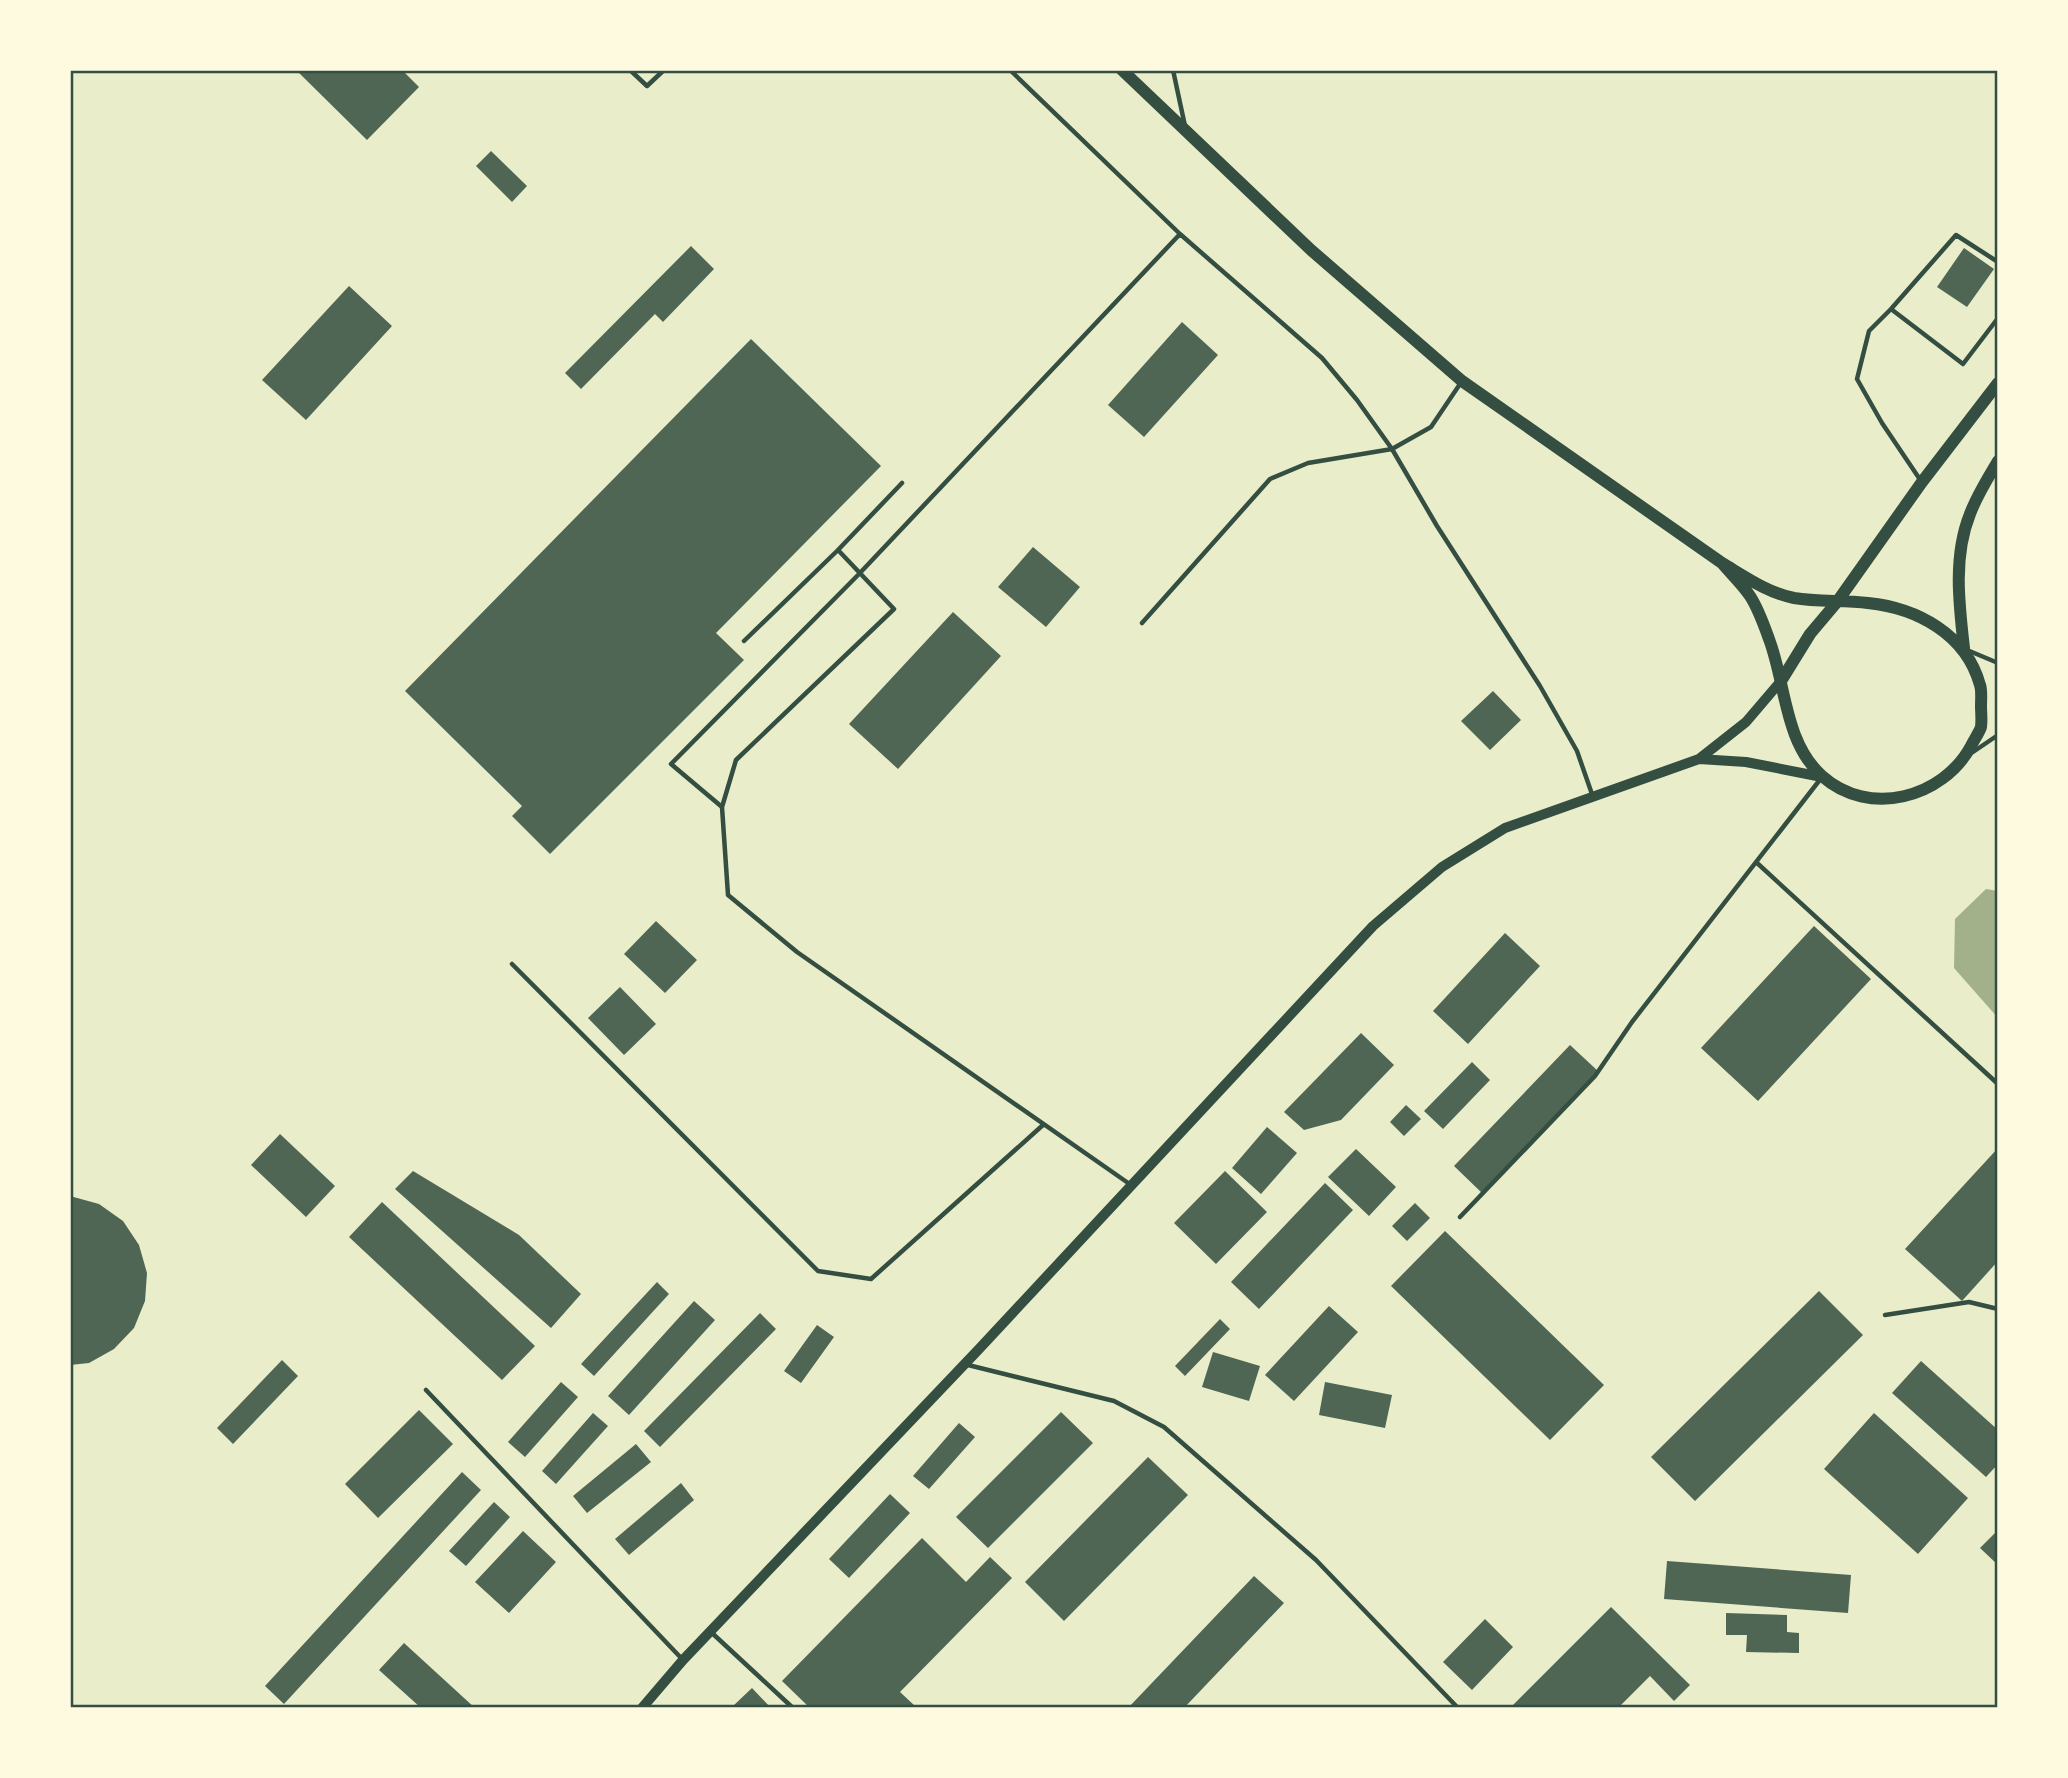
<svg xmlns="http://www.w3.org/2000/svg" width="2068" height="1778" viewBox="0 0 2068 1778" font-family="Manrope,sans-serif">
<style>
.water{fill:#a3b18a}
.building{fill:#4f6655}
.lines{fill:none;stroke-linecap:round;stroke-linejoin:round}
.service{stroke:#344e41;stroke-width:4.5}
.tertiary{stroke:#344e41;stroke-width:10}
.secondary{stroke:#344e41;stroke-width:12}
.neatline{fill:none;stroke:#344e41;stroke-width:2.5}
</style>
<rect width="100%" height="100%" fill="#e9edc9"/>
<path class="water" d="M 1986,889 L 1998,891 L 1998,1018 L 1954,968 L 1955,919 Z"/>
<path class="building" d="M 296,70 L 402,70 L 419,87 L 367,140 Z
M 491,151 L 527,186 L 512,202 L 476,166 Z
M 691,246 L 714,269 L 663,322 L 655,314 L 581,389 L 565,373 Z
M 1964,248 L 1994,269 L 1967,307 L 1937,287 Z
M 349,286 L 392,326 L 306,420 L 262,380 Z
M 1182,322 L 1218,355 L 1144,437 L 1108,405 Z
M 751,339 L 881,466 L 716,633 L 744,660 L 550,854 L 512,816 L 522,806 L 405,691 Z
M 1033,547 L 1080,587 L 1046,627 L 998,587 Z
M 953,612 L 1001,656 L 898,769 L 849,724 Z
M 1493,691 L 1521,720 L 1490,750 L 1461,721 Z
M 656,921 L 697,960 L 665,993 L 624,954 Z
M 1814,926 L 1871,979 L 1758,1101 L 1701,1048 Z
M 1505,933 L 1540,966 L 1468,1044 L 1433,1011 Z
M 620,987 L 656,1024 L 624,1055 L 588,1018 Z
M 1361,1033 L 1394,1065 L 1341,1120 L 1304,1130 L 1284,1112 Z
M 1570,1045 L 1599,1072 L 1482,1193 L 1454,1166 Z
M 1472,1062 L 1490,1080 L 1443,1129 L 1424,1111 Z
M 1406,1105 L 1421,1119 L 1404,1136 L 1390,1122 Z
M 1267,1127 L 1297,1153 L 1261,1194 L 1232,1168 Z
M 280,1134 L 335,1186 L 306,1217 L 251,1165 Z
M 1998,1148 L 1998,1261 L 1962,1301 L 1905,1249 Z
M 1356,1149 L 1396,1187 L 1369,1216 L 1328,1177 Z
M 413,1171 L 519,1235 L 581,1294 L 551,1328 L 395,1189 Z
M 1225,1171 L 1267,1212 L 1216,1264 L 1174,1223 Z
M 1325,1183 L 1353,1210 L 1259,1309 L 1231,1282 Z
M 70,1196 L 99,1204 L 123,1221 L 139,1245 L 147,1273 L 145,1301 L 134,1328 L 114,1349 L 89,1363 L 70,1365 Z
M 382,1202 L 535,1346 L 502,1380 L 349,1237 Z
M 1415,1203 L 1430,1218 L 1407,1241 L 1392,1226 Z
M 1445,1231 L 1604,1385 L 1550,1440 L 1391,1286 Z
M 657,1282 L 669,1294 L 594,1376 L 581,1364 Z
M 1819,1291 L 1863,1335 L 1695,1501 L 1651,1457 Z
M 694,1301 L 715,1320 L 629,1415 L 608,1396 Z
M 1329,1306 L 1358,1332 L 1294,1401 L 1265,1375 Z
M 760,1313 L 776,1329 L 660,1447 L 644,1431 Z
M 1220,1319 L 1230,1329 L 1185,1376 L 1175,1366 Z
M 817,1325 L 834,1337 L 801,1383 L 784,1371 Z
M 1213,1352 L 1260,1366 L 1249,1401 L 1202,1387 Z
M 282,1360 L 298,1376 L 233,1444 L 217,1428 Z
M 1921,1361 L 1998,1430 L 1998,1464 L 1986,1477 L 1892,1393 Z
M 561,1382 L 578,1397 L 525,1457 L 508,1442 Z
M 1325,1382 L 1392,1395 L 1385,1428 L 1319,1415 Z
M 419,1410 L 453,1444 L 378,1518 L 345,1484 Z
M 1061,1412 L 1093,1443 L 988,1548 L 956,1517 Z
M 593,1413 L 608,1426 L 556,1484 L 542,1471 Z
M 1874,1413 L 1968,1498 L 1918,1554 L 1824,1469 Z
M 959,1423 L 975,1437 L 929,1489 L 913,1476 Z
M 636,1444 L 651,1462 L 587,1513 L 573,1496 Z
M 1148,1457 L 1188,1495 L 1064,1621 L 1025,1582 Z
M 462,1472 L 481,1490 L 284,1704 L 265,1686 Z
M 681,1483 L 694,1500 L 629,1555 L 615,1539 Z
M 890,1494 L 910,1513 L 849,1578 L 829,1559 Z
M 494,1502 L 510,1517 L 466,1566 L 449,1551 Z
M 1998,1530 L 1998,1565 L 1980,1548 Z
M 523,1531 L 556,1562 L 509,1613 L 475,1582 Z
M 922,1538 L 966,1582 L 990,1557 L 1012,1578 L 900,1692 L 915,1706 L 914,1708 L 810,1708 L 782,1681 Z
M 1667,1561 L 1851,1575 L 1848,1613 L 1664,1599 Z
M 1254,1576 L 1284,1603 L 1184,1708 L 1128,1708 Z
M 1611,1607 L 1690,1685 L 1674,1701 L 1650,1676 L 1618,1708 L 1510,1708 Z
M 1726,1613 L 1787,1615 L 1787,1632 L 1799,1633 L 1799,1653 L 1746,1652 L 1747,1635 L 1726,1635 Z
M 1485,1619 L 1513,1647 L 1472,1690 L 1443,1662 Z
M 404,1643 L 475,1708 L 421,1708 L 379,1670 Z
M 752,1688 L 771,1708 L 735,1708 L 733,1706 Z"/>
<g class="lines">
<path class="service" d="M 630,70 L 647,86 L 664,70
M 1010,70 L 1180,234 L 1322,358 L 1357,400 L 1392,449 L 1437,526 L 1540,686 L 1577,751 L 1593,797
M 1173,70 L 1185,126
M 1891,309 L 1956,235 L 1998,262
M 1921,481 L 1882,423 L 1857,379 L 1869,331 L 1891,309 L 1963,364 L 1998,318
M 838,550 L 902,483
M 1142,623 L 1270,479 L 1308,463 L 1392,449 L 1431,427 L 1462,381
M 744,641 L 838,550 L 894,609 L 736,760 L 722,807 L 728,895 L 797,952 L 1131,1185
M 1967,650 L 1998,663
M 1970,754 L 1998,735
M 722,807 L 671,764 L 859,574 L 1180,234
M 1756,862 L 1998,1084
M 512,964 L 818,1271 L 871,1279 L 1043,1125
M 1460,1217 L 1595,1076 L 1632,1022 L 1822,777
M 1885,1315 L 1969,1302 L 1998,1309
M 964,1364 L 1114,1401 L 1164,1427 L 1316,1560 L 1458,1708
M 426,1390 L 683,1660
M 712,1633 L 793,1708"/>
<path class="tertiary" d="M 1699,759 L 1746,762 L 1822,777
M 642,1708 L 683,1660 L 979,1349 L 1373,926 L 1442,867 L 1505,828 L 1699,759 L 1746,722 L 1781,681"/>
<path class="secondary" d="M 1122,70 L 1311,250 L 1462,381 L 1722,563 C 1744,576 1768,593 1794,598 C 1818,602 1843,600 1868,603 C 1917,608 1966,634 1980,685 C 1982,691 1981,699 1981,706 C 1981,712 1982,720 1981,727 C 1979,733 1974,740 1971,746 C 1943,798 1869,818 1822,776 C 1784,742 1786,684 1769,639 C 1764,625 1758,608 1750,596 C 1742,584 1731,574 1722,563
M 1964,648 C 1959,604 1953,556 1970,514 C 1977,495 1988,478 1998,461
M 1781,681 L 1810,634 L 1837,602 L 1922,482 L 1998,383"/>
</g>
<rect width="2068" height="1778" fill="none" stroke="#fefae0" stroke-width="144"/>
<rect x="72" y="72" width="1924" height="1634" class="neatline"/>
</svg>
